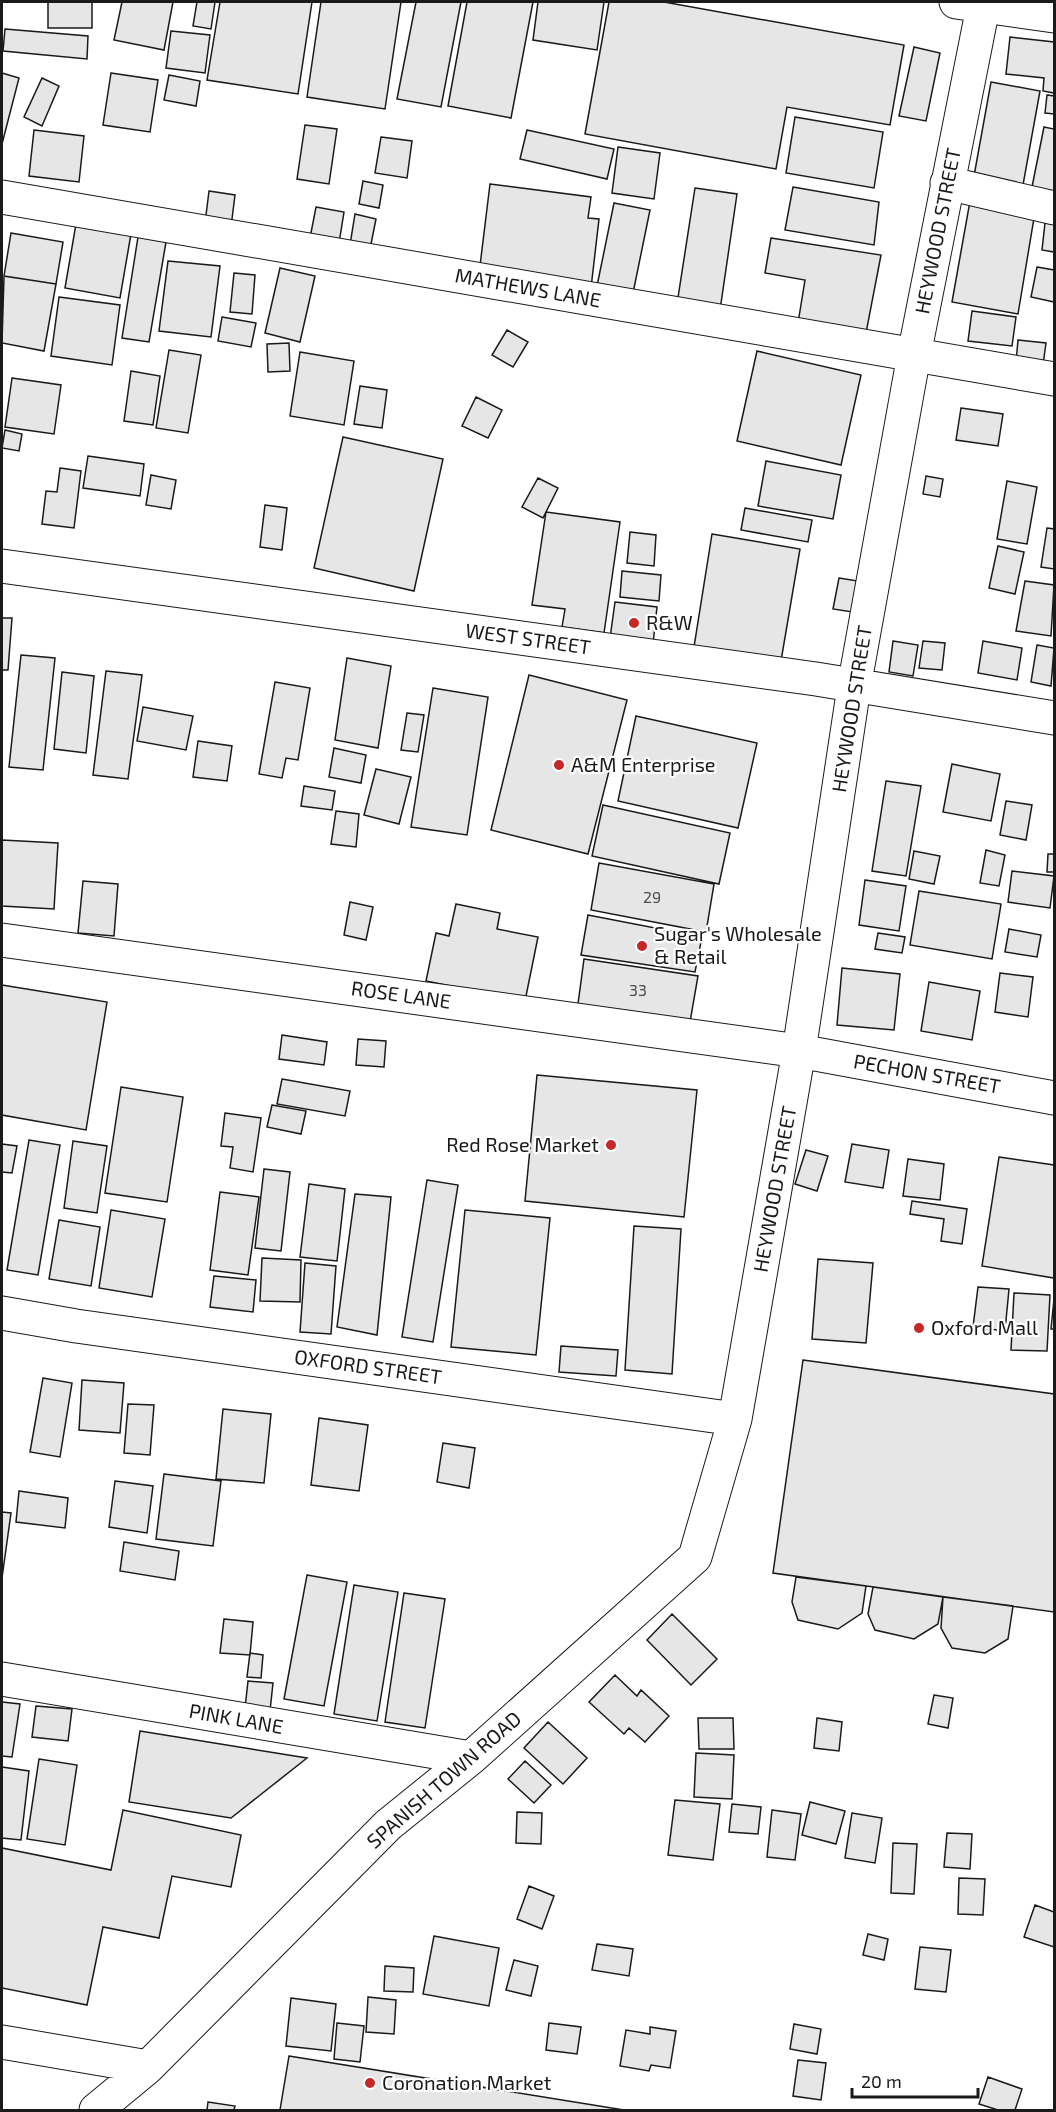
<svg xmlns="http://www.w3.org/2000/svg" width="1056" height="2112" viewBox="0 0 1056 2112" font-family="'Exo 2',sans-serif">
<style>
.building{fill:#e6e6e6;stroke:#1a1a1a;stroke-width:1.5}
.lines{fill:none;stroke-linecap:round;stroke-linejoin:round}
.minor-casing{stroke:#1a1a1a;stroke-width:35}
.minor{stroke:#fff;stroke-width:33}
.poi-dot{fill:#c62828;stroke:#fff;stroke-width:2}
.labels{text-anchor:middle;stroke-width:4.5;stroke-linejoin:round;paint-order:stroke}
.number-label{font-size:16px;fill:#4d4d4d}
.street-label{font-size:20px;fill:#1a1a1a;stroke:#fff}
.poi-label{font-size:20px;fill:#1a1a1a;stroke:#fff;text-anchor:start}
</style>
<rect width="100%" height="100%" fill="#fff"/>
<path class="building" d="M 48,2 L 92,2 L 92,28 L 48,28 Z
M 122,2 L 173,2 L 164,50 L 114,40 Z
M 197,2 L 215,2 L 211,29 L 193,26 Z
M 220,2 L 312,2 L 298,94 L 207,80 Z
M 321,2 L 401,2 L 385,109 L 307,97 Z
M 416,2 L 461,2 L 441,107 L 397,99 Z
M 467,2 L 533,2 L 511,118 L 448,106 Z
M 538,2 L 604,2 L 597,50 L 533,40 Z
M 609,2 L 664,2 L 904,45 L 890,125 L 787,107 L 776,169 L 585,134 Z
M 5,29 L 88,36 L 87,59 L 3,51 Z
M 171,31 L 210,35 L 205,73 L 166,68 Z
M 1010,37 L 1054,42 L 1054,93 L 1043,91 L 1044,78 L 1006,74 Z
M 914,47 L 940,53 L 926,121 L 899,116 Z
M 2,73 L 19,78 L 2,144 Z
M 111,73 L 158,80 L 150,132 L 103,125 Z
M 169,75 L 200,81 L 196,106 L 164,100 Z
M 42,78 L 59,86 L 42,126 L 24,117 Z
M 991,82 L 1040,91 L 1023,185 L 974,176 Z
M 1047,95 L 1054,96 L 1054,114 L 1045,113 Z
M 795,117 L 883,132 L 874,188 L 786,173 Z
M 305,125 L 337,129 L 329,184 L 297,179 Z
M 1044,127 L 1054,129 L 1054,191 L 1032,187 Z
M 34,130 L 84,136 L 79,182 L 29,176 Z
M 527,130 L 614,149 L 607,179 L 520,159 Z
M 381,137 L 412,141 L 407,178 L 375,173 Z
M 618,147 L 660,153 L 654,199 L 612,193 Z
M 363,181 L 383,185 L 379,208 L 359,204 Z
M 490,184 L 591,197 L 588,218 L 599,219 L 591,288 L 479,274 Z
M 793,187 L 879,202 L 874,245 L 785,230 Z
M 695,188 L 737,194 L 720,310 L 677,304 Z
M 209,191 L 235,195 L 231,227 L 205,223 Z
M 970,201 L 1035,212 L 1018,314 L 952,302 Z
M 614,203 L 650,210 L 633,293 L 597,286 Z
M 316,207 L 344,212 L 339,243 L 310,238 Z
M 355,214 L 376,219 L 370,249 L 350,245 Z
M 77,218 L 132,228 L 120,298 L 65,288 Z
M 1045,223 L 1054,224 L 1054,252 L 1042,250 Z
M 11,233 L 63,242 L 56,284 L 4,276 Z
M 138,237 L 166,242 L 149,342 L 122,338 Z
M 771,238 L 881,255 L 866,333 L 798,323 L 805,280 L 765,273 Z
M 168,261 L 220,266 L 211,337 L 159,331 Z
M 1037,267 L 1054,270 L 1054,302 L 1031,297 Z
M 280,268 L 315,276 L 300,342 L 265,333 Z
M 234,273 L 255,275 L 252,314 L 230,312 Z
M 4,276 L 56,284 L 44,351 L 2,343 Z
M 59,297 L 120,305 L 112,365 L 51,356 Z
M 972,311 L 1016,317 L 1012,346 L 968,341 Z
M 222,317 L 256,323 L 251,347 L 218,341 Z
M 507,330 L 528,342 L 513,367 L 492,355 Z
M 1018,340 L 1046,343 L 1043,365 L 1016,362 Z
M 289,343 L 290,371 L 268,372 L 267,344 Z
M 169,350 L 201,355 L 188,433 L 156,428 Z
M 757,351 L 861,375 L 841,465 L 737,441 Z
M 300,352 L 354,361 L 344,425 L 290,416 Z
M 131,371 L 160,376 L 153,425 L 124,421 Z
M 12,378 L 61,385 L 54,434 L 5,427 Z
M 360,386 L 387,390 L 382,428 L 354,424 Z
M 476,397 L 502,410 L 488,438 L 462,426 Z
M 961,408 L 1003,414 L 998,446 L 956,440 Z
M 5,430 L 22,434 L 19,451 L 2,448 Z
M 343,437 L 443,459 L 414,591 L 314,568 Z
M 88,456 L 144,464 L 140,496 L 83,488 Z
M 766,461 L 841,475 L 833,519 L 758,506 Z
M 60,468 L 81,471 L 74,528 L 42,524 L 46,491 L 57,492 Z
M 151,475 L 176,480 L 171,509 L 146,505 Z
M 926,476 L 943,479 L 940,497 L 923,494 Z
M 538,478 L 558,488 L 543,518 L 522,507 Z
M 1007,481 L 1037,487 L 1027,544 L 997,539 Z
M 265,505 L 287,508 L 282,550 L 260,547 Z
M 745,508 L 812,520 L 808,542 L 741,530 Z
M 546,512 L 620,522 L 604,633 L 562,627 L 565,609 L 532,605 Z
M 1047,528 L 1054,529 L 1054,569 L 1041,567 Z
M 630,532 L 656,535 L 654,566 L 627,563 Z
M 712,534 L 800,549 L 781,661 L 694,647 Z
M 998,546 L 1024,552 L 1015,594 L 989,588 Z
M 622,571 L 661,575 L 659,601 L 620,597 Z
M 839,578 L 858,581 L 852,612 L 833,609 Z
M 1025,581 L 1054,585 L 1051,636 L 1016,631 Z
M 615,602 L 657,607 L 653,644 L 610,638 Z
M 2,618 L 12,618 L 8,670 L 2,670 Z
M 893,641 L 918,645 L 913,676 L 889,672 Z
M 923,641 L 945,643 L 942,670 L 919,668 Z
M 983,641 L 1022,648 L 1017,680 L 978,673 Z
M 1037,645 L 1054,648 L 1051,686 L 1031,682 Z
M 21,655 L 55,658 L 43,770 L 9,767 Z
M 347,658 L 391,666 L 378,748 L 335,740 Z
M 106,671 L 142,675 L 128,779 L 93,775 Z
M 62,672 L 94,676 L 86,753 L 54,749 Z
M 529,675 L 627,700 L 588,854 L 491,830 Z
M 275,682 L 310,688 L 298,760 L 286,758 L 282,778 L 259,774 Z
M 433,688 L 488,697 L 467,835 L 411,827 Z
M 143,707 L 193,716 L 186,750 L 137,741 Z
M 407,713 L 424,715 L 418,752 L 401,750 Z
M 636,716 L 757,743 L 738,828 L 618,801 Z
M 198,741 L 232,746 L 227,781 L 193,777 Z
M 334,748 L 366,755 L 361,783 L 329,777 Z
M 952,764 L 1000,774 L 991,821 L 943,812 Z
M 376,769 L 411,777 L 399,824 L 364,815 Z
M 886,781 L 921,786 L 906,876 L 872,871 Z
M 304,786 L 335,791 L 332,810 L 301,806 Z
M 1006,801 L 1032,805 L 1026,840 L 1000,835 Z
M 603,805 L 730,833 L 719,884 L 592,856 Z
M 336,811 L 359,814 L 356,847 L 331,844 Z
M 2,840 L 58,843 L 54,909 L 2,906 Z
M 986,850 L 1005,855 L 999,886 L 980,883 Z
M 914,851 L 940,856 L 934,884 L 909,879 Z
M 1048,854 L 1054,854 L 1054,872 L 1047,872 Z
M 599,863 L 714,884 L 706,932 L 591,910 Z
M 1012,871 L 1054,876 L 1050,908 L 1008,902 Z
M 865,880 L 906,886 L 899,931 L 859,925 Z
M 83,881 L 118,884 L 114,936 L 78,933 Z
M 919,891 L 1001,904 L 992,959 L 910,945 Z
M 350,902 L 373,907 L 366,940 L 344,935 Z
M 456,904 L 500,913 L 497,929 L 538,937 L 525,1001 L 426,981 L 436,933 L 449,936 Z
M 588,915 L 702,937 L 695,972 L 581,955 Z
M 1009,929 L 1041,935 L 1037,957 L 1005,952 Z
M 878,933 L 905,937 L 902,953 L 875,949 Z
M 584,959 L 698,976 L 690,1022 L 578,1004 Z
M 842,968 L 900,974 L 894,1030 L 837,1025 Z
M 1000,973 L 1033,977 L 1028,1017 L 995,1012 Z
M 929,982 L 980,991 L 972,1040 L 921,1031 Z
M 2,985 L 107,1002 L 86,1130 L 2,1115 Z
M 282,1035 L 327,1042 L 324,1065 L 279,1059 Z
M 358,1039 L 386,1041 L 384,1067 L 356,1065 Z
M 537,1075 L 697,1090 L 684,1217 L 525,1201 Z
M 282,1079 L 350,1091 L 345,1116 L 277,1104 Z
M 121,1087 L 183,1097 L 167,1202 L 105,1193 Z
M 272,1105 L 306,1111 L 301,1134 L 267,1127 Z
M 225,1113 L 261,1118 L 253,1172 L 230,1168 L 233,1147 L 221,1146 Z
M 29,1140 L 60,1145 L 38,1275 L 7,1270 Z
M 73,1141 L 107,1146 L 97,1213 L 64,1208 Z
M 2,1144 L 17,1146 L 12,1173 L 2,1172 Z
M 852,1144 L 889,1150 L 883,1188 L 845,1182 Z
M 806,1150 L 828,1156 L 817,1191 L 795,1184 Z
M 999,1157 L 1054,1165 L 1054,1278 L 982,1266 Z
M 908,1159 L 944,1164 L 940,1200 L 903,1196 Z
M 264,1169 L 290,1172 L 281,1251 L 255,1248 Z
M 427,1180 L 458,1185 L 433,1342 L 402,1337 Z
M 309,1184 L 345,1189 L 337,1261 L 300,1257 Z
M 220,1192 L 259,1197 L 248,1275 L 210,1270 Z
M 355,1194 L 391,1197 L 377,1335 L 337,1327 Z
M 912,1201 L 967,1209 L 962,1244 L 941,1241 L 944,1219 L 910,1214 Z
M 111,1210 L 165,1219 L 152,1297 L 99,1288 Z
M 465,1210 L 550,1218 L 536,1355 L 451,1347 Z
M 59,1220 L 100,1227 L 91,1286 L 49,1279 Z
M 634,1226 L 681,1229 L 672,1374 L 625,1370 Z
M 262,1258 L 301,1260 L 300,1302 L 260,1301 Z
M 818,1259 L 873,1263 L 866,1343 L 812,1339 Z
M 305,1263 L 336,1266 L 331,1334 L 300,1332 Z
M 214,1276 L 256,1280 L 253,1312 L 210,1307 Z
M 978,1287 L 1009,1289 L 1005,1331 L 973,1327 Z
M 1014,1293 L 1050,1295 L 1047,1351 L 1011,1350 Z
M 1054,1299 L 1054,1329 L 1051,1329 Z
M 561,1346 L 618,1350 L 616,1376 L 559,1372 Z
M 803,1360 L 1054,1394 L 1054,1612 L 773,1573 Z
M 43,1378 L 72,1383 L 60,1457 L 30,1452 Z
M 82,1380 L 124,1383 L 120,1433 L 79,1430 Z
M 128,1404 L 154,1405 L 150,1455 L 124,1453 Z
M 223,1409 L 271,1414 L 264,1483 L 216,1479 Z
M 319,1418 L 368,1425 L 359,1491 L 311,1485 Z
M 443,1443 L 475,1448 L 469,1488 L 437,1482 Z
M 164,1474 L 221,1481 L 213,1546 L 156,1539 Z
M 115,1481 L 153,1486 L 147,1533 L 109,1527 Z
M 19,1491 L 68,1498 L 65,1528 L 16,1522 Z
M 2,1512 L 11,1513 L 2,1578 Z
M 124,1542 L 179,1551 L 175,1580 L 120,1571 Z
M 307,1575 L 347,1582 L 324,1706 L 284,1699 Z
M 796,1577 L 866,1586 L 862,1613 L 838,1629 L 798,1620 L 792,1602 Z
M 354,1585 L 398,1592 L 377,1721 L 334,1714 Z
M 873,1587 L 943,1597 L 938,1624 L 914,1639 L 875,1630 L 868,1614 Z
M 404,1593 L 445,1599 L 425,1728 L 385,1722 Z
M 943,1597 L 1013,1606 L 1008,1639 L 985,1653 L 952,1648 L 941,1628 Z
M 672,1614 L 717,1659 L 691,1685 L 647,1640 Z
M 224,1619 L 253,1622 L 250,1655 L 220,1653 Z
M 250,1653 L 263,1655 L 261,1678 L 247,1677 Z
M 615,1675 L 637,1696 L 641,1690 L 669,1716 L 645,1742 L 629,1728 L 624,1734 L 589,1702 Z
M 248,1681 L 273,1683 L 270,1711 L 245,1708 Z
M 934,1695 L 953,1698 L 948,1728 L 928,1724 Z
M 2,1702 L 20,1704 L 12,1757 L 2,1756 Z
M 36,1706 L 72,1709 L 68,1741 L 32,1737 Z
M 698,1718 L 733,1718 L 734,1749 L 699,1749 Z
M 817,1718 L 842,1722 L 839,1751 L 814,1748 Z
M 548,1722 L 587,1758 L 563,1784 L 524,1748 Z
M 140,1731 L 307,1758 L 231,1818 L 129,1802 Z
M 696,1753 L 734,1755 L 732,1799 L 694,1797 Z
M 39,1759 L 77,1765 L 65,1845 L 27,1839 Z
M 525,1761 L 551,1785 L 534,1803 L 508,1779 Z
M 2,1767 L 29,1771 L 21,1840 L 2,1838 Z
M 675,1800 L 720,1804 L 713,1860 L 668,1855 Z
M 810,1802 L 845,1811 L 836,1844 L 802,1835 Z
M 732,1804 L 761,1807 L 758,1834 L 729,1832 Z
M 123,1810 L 241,1835 L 231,1887 L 172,1876 L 159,1938 L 103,1927 L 87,2005 L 2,1988 L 2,1848 L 111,1870 Z
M 772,1810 L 801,1814 L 795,1860 L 767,1857 Z
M 517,1812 L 542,1813 L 541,1844 L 516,1843 Z
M 852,1813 L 882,1818 L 875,1863 L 845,1858 Z
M 947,1833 L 972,1834 L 970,1869 L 944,1867 Z
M 893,1843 L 917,1844 L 914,1894 L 891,1893 Z
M 959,1878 L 985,1879 L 983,1915 L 958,1914 Z
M 529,1886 L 554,1896 L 542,1929 L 517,1919 Z
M 1035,1905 L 1054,1912 L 1054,1947 L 1024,1937 Z
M 868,1934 L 888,1939 L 884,1960 L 863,1955 Z
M 434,1936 L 499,1948 L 489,2006 L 423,1994 Z
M 597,1944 L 633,1949 L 629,1976 L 592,1970 Z
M 920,1947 L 951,1950 L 946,1992 L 915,1989 Z
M 514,1960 L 538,1966 L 531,1996 L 506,1990 Z
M 385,1966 L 414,1968 L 413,1992 L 384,1991 Z
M 368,1997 L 396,2000 L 394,2034 L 366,2032 Z
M 291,1998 L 336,2004 L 331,2051 L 286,2046 Z
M 337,2023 L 364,2026 L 360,2062 L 334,2059 Z
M 549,2023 L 581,2027 L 577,2054 L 546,2050 Z
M 794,2024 L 821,2029 L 817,2054 L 790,2049 Z
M 650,2027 L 676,2031 L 670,2068 L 651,2065 L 649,2071 L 620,2066 L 626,2030 L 650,2034 Z
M 289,2056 L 624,2110 L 280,2110 Z
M 798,2060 L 826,2063 L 821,2100 L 793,2096 Z
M 988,2077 L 1022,2089 L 1015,2110 L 998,2110 L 979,2104 Z
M 208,2102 L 235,2106 L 234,2110 L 207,2110 Z"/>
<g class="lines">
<g class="minor-casing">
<path id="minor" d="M 956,2 L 1054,16
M 947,183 L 1054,208
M 2,197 L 1054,379
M 2,566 L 816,679 L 1054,718
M 2,940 L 799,1051 L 1054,1098
M 2,1313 L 76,1326 L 735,1419
M 2,1679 L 471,1758
M 2,2042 L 148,2067
M 96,2110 L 148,2067 L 388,1825 L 471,1758 L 695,1557 L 735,1419 L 799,1051 L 854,687 L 914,355 L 984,2"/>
</g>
<use href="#minor" class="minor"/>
</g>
<g class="poi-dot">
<circle cx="634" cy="623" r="6"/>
<circle cx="559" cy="765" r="6"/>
<circle cx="642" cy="946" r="6"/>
<circle cx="611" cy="1145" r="6"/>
<circle cx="919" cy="1328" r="6"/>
<circle cx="370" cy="2083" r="6"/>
</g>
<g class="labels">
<g class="number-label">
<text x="652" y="903">29</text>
<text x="638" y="996">33</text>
</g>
<g class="street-label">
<text transform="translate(938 231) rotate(-79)" y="7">HEYWOOD STREET</text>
<text transform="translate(528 288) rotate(10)" y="7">MATHEWS LANE</text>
<text transform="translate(528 639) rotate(8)" y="7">WEST STREET</text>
<text transform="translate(852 709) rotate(-81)" y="7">HEYWOOD STREET</text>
<text transform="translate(401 995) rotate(8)" y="7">ROSE LANE</text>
<text transform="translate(927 1074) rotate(10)" y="7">PECHON STREET</text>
<text transform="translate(775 1189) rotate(-80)" y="7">HEYWOOD STREET</text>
<text transform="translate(368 1367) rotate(8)" y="7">OXFORD STREET</text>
<text transform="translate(236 1719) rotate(10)" y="7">PINK LANE</text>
<text transform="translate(444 1780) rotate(-41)" y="7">SPANISH TOWN ROAD</text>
</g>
<g class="poi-label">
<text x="646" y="630">R&amp;W</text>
<text x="571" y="772">A&amp;M Enterprise</text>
<text x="654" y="941">Sugar's Wholesale<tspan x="654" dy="23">&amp; Retail</tspan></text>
<text x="599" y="1152" text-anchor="end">Red Rose Market</text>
<text x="931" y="1335">Oxford Mall</text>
<text x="382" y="2090">Coronation Market</text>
</g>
</g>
<rect width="1056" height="2112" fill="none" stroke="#1a1a1a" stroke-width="6"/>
<path d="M852 2088v9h126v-9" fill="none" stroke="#1a1a1a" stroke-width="3"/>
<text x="861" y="2088" font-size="18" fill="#1a1a1a" stroke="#ffffff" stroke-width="4.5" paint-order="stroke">20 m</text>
</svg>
